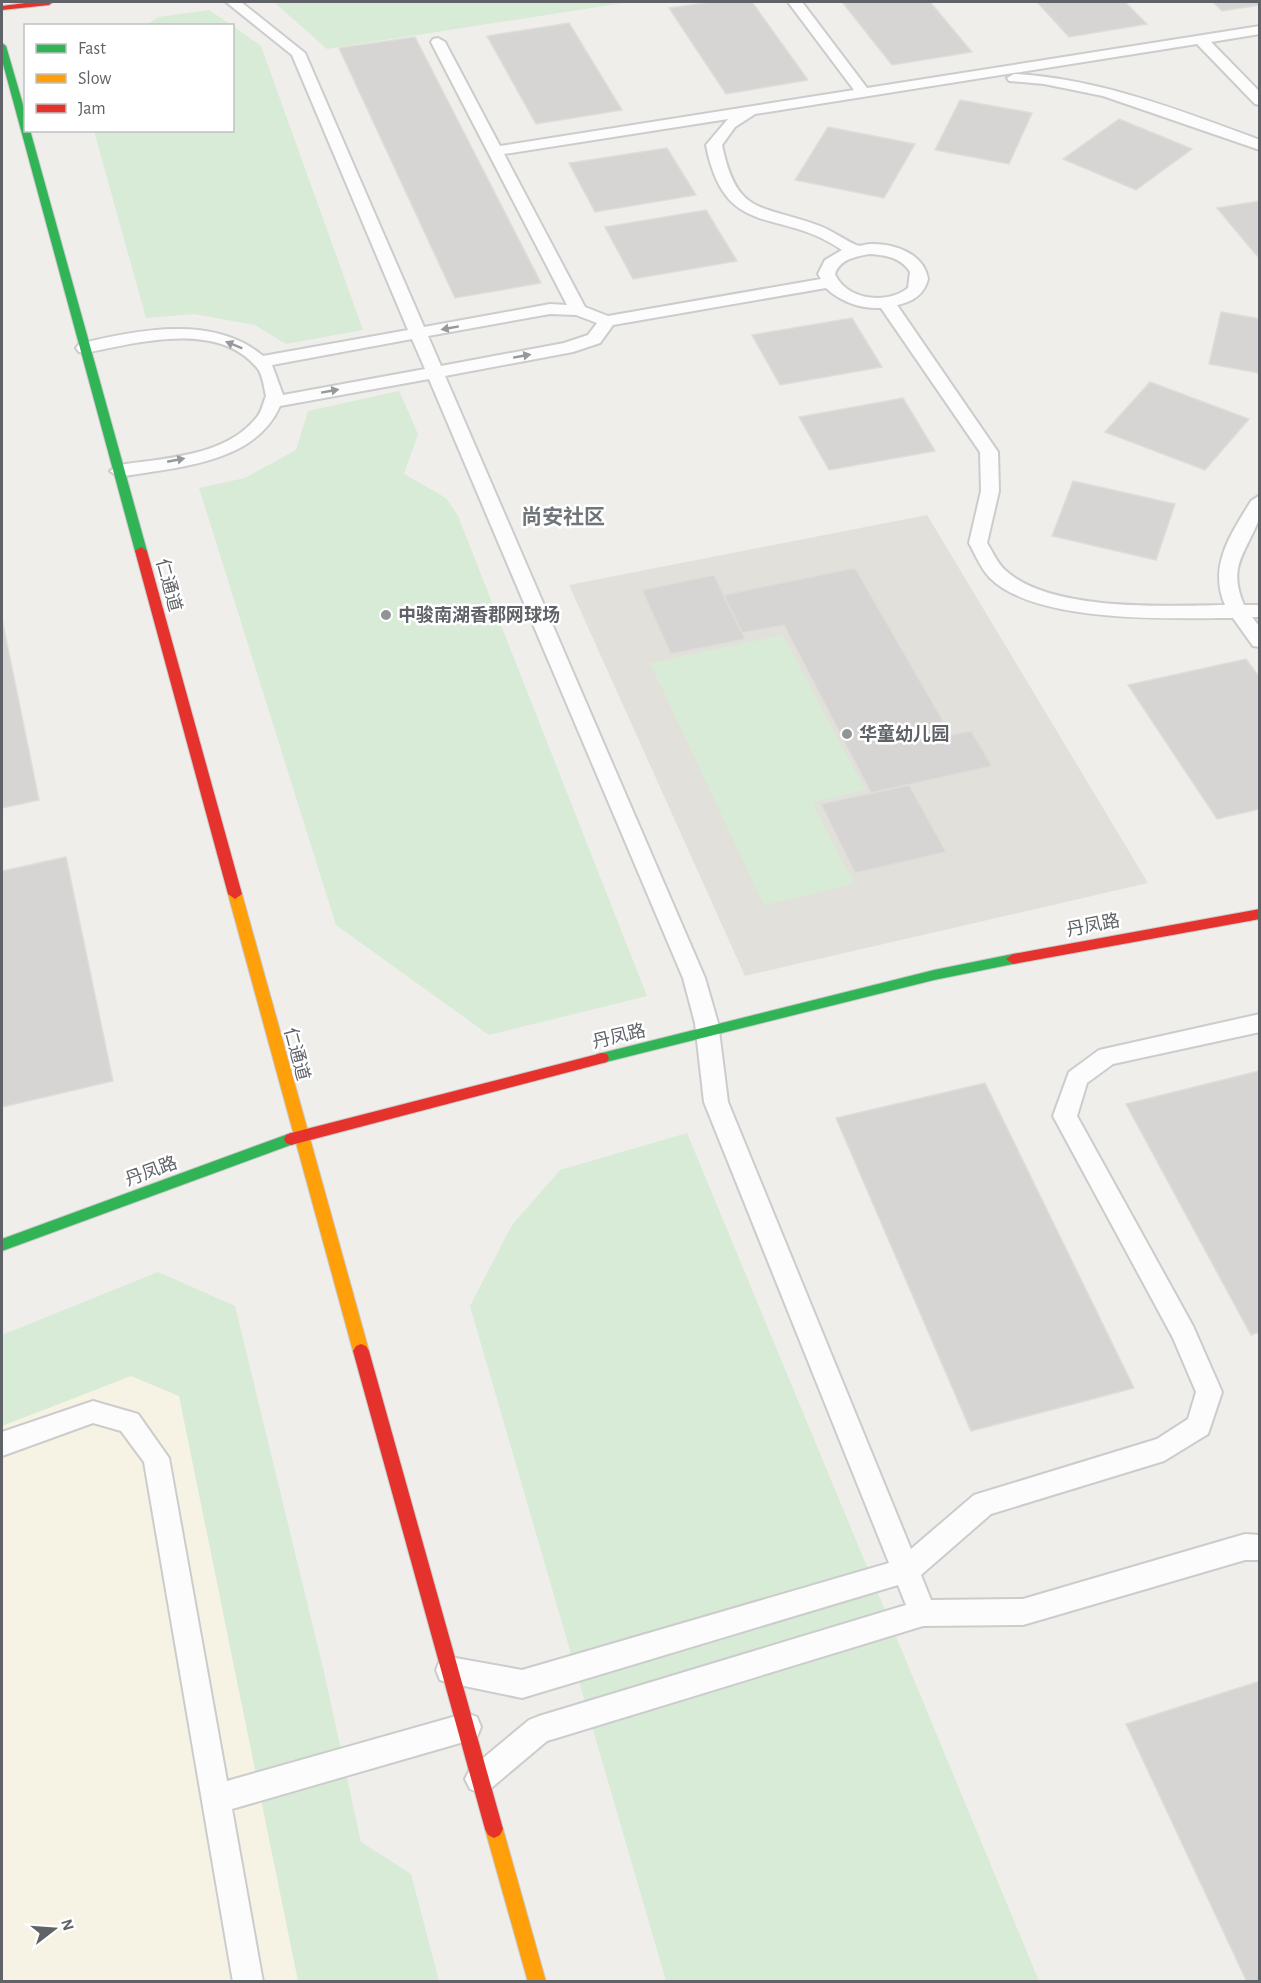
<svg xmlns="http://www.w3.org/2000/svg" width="1261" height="1983" viewBox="0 0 1261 1983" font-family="'Alegreya Sans','Noto Sans SC',sans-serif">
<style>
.commercial{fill:#f7f3e4}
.education{fill:#e2e0da}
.green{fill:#d8ebd6}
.building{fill:#d6d5d3;stroke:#deddd9;stroke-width:1.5}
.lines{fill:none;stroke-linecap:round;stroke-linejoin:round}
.lane-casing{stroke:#cbcccc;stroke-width:4}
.fast-casing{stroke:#cacacb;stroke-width:2}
.slow-casing{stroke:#cacacb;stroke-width:2}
.jam-casing{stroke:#cacacb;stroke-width:2}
.lane{fill:#fdfcfc;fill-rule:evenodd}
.fast{fill:#30b455;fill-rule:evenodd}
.slow{fill:#ff9f0a;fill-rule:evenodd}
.jam{fill:#e5322d;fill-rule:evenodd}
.oneway{fill:#96999c}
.poi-dot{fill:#919496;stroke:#fff;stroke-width:2}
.labels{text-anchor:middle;stroke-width:5;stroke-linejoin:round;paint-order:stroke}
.street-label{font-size:18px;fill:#5f6368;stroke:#fff}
.poi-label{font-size:18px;font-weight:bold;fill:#5f6368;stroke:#fff;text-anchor:start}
.quarter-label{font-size:21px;font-weight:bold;fill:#70757a;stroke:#fff}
</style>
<rect width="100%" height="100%" fill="#efeeea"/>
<path class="commercial" d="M 131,1376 L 179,1395 L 298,1981 L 2,1982 L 2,1426 Z"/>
<path class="education" d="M 927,515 L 1148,883 L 745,976 L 569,585 Z"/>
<path class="green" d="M 274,2 L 630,2 L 327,49 Z
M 209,10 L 231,25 L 145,25 L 159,17 Z
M 233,26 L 261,46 L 363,330 L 286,344 L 255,325 L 194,314 L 146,318 L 94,131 L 232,130 Z
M 399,391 L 418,434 L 404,474 L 446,498 L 458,516 L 647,996 L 489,1035 L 336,925 L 199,488 L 245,478 L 296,450 L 308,411 Z
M 783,635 L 865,790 L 812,802 L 854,884 L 764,905 L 650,663 Z
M 687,1133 L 1039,1981 L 666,1981 L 470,1306 L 512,1225 L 560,1170 Z
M 158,1272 L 235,1306 L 324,1672 L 361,1842 L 411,1874 L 439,1981 L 298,1981 L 179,1396 L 131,1376 L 2,1426 L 2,1335 Z"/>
<path class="building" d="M 712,2 L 752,2 L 808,80 L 726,94 L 669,8 Z
M 842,2 L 930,2 L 972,52 L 892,65 Z
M 1037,2 L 1125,2 L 1147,24 L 1069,37 Z
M 1213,2 L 1260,2 L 1260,5 L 1222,11 Z
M 569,23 L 622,110 L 536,124 L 487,36 Z
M 415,37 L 541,283 L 455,298 L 339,48 Z
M 960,100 L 1032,113 L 1009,164 L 935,150 Z
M 1119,119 L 1192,149 L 1136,190 L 1063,159 Z
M 828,127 L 915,144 L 884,198 L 795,180 Z
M 667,148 L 696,195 L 595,212 L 569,163 Z
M 1260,201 L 1260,255 L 1257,256 L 1217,208 Z
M 706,210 L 737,261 L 633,279 L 605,227 Z
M 1221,312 L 1260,319 L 1260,373 L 1209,364 Z
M 852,318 L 882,367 L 780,385 L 752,335 Z
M 1150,382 L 1249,419 L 1205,470 L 1105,432 Z
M 903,398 L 935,451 L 829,470 L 799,417 Z
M 1073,481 L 1175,504 L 1156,560 L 1052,536 Z
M 855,568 L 951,735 L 971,731 L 992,766 L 871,793 L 784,625 L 742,633 L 723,595 Z
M 714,575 L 745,639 L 671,654 L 642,590 Z
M 2,619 L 39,800 L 2,808 Z
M 1246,659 L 1260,678 L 1260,809 L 1217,819 L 1128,685 Z
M 909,785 L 946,852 L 855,873 L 821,804 Z
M 66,857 L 113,1081 L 2,1107 L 2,871 Z
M 1259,1071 L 1260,1332 L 1251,1335 L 1126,1104 Z
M 985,1083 L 1134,1388 L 971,1431 L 836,1118 Z
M 1260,1681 L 1260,1982 L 1247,1982 L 1126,1724 Z"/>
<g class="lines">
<g class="lane-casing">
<path id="lane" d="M 226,2 L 241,2 L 305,53 L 424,327 L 550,304 L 567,305 L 431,42 L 433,39 L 438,38 L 445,42 L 500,146 L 854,90 L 788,2 L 802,2 L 867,88 L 1260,26 L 1260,34 L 1211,42 L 1260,92 L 1260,105 L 1255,104 L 1197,44 L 755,114 L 735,127 L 722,145 C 737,217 761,204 820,226 C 833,231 843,239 856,245 C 861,247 865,244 870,244 C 893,243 924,253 928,279 C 924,295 912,302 897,305 L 998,452 L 999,491 L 987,543 C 993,552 997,563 1005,570 C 1050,612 1166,606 1225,605 C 1208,566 1231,534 1251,501 L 1260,495 C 1260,503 1261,512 1259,519 C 1246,553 1227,566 1244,605 L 1260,605 L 1260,617 L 1252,617 L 1260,627 L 1260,647 L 1253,646 L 1233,618 C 1171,618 1037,624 990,578 C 981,569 975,554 969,543 L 981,491 L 980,452 L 881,308 C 861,309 841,302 826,288 L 613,325 L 600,343 L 573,352 L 445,376 L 705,978 L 718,1023 L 728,1102 L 911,1549 L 974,1495 L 1157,1439 L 1188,1419 L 1196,1392 L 1173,1338 L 1053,1116 L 1069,1072 L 1099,1050 L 1260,1014 L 1260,1032 L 1113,1064 L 1087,1083 L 1077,1116 L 1193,1326 L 1222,1392 L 1208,1434 L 1164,1461 L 991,1514 L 921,1575 L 931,1600 L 1023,1599 L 1245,1534 L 1260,1535 L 1260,1560 L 1245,1560 L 1023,1625 L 923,1626 L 547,1741 L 490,1789 L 480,1793 L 470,1789 L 465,1779 L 470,1769 L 529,1720 L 539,1716 L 906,1605 L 898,1585 L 522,1698 L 450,1683 L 440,1680 L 436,1670 L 440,1660 L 450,1657 L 522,1670 L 889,1563 L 704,1102 L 695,1023 L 683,978 L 429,379 L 280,406 C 254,465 174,467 119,477 L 110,471 L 119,465 C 164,458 226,457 257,417 C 262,411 263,403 266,396 C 264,388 263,376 258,369 C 219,319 136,343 85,353 L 79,352 L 76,348 L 79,344 C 136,330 214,314 263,356 L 408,330 L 292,55 ZM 728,119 L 706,145 C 725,242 779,206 842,250 L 825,260 L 818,274 L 821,279 L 608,316 L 585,307 L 504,154 ZM 869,254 C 885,255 901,257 910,272 L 908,288 C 887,305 846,300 835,274 C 840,259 855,257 869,254 ZM 550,314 L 576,315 L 597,323 L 588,335 L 564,343 L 441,366 L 428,336 ZM 412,339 L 425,369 L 283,395 L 272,365 Z
M 1014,74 C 1100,79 1179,110 1260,140 L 1260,150 L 1103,96 L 1044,84 L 1009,81 L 1007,78 Z
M 93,1401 L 138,1414 L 169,1458 L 227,1781 L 467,1713 L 477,1717 L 481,1727 L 477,1737 L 467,1741 L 232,1809 L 263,1982 L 233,1982 L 144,1462 L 121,1431 L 93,1423 L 2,1456 L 2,1432 Z"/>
</g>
<g class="fast-casing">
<path id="fast" d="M 2,43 L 6,46 L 26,115 L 26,130 L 30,130 L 147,551 L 145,554 L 137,554 L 135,551 L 2,60 Z
M 1013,954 L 1018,955 L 1020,959 L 1018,963 L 934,980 L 602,1063 L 597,1062 L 595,1058 L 597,1054 L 602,1053 L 934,970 Z
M 291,1133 L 296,1135 L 298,1139 L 296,1143 L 2,1251 L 2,1239 Z"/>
</g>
<g class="slow-casing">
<path id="slow" d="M 235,889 L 242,894 L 369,1351 L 366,1356 L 361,1358 L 356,1356 L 353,1351 L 228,894 Z
M 494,1820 L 500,1823 L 503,1829 L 546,1982 L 528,1982 L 485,1829 L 488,1823 Z"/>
</g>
<g class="jam-casing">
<path id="jam" d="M 33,2 L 53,2 L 49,5 L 2,10 L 2,6 Z
M 141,547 L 147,551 L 242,894 L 235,899 L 228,894 L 135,551 Z
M 1260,909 L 1260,919 L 1013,964 L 1006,959 L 1013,954 Z
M 602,1053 L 607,1054 L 609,1058 L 607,1062 L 291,1145 L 286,1143 L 284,1139 L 286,1135 L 291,1133 Z
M 361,1344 L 366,1346 L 369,1351 L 503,1829 L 500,1835 L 494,1838 L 488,1835 L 485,1829 L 353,1351 L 356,1346 Z"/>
</g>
<use href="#lane" class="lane"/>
<use href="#fast" class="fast"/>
<use href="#slow" class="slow"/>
<use href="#jam" class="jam"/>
</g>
<defs><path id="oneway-solid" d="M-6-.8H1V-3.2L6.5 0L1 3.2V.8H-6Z" transform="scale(1.5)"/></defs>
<g class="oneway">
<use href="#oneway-solid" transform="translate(450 328) rotate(170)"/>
<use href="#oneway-solid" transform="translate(234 345) rotate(-158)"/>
<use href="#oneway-solid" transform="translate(522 356) rotate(-10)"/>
<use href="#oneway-solid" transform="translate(330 391) rotate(-10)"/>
<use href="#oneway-solid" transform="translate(176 460) rotate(-11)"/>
</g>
<g class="poi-dot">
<circle cx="386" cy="615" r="6"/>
<circle cx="847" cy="734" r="6"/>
</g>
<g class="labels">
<g class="street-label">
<text transform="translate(169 585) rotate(75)" y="6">仁通道</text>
<text transform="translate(1093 925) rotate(-11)" y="6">丹凤路</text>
<text transform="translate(619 1036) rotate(-13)" y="6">丹凤路</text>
<text transform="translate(297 1054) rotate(75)" y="6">仁通道</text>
<text transform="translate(151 1171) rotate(-20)" y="6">丹凤路</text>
</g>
<g class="poi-label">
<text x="398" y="621">中骏南湖香郡网球场</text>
<text x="859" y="740">华童幼儿园</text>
</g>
<g class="quarter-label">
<text x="563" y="524">尚安社区</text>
</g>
</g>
<rect width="1261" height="1983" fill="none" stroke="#5f6368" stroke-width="6"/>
<rect x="24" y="24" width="210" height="108" fill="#ffffff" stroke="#bfc1c3" stroke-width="1.5"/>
<rect x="36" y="44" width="30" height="9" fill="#30b455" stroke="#bfc1c3" stroke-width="1.5"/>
<text x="78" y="54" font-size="18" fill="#5f6368">Fast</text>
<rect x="36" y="74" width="30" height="9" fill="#ff9f0a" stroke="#bfc1c3" stroke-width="1.5"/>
<text x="78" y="84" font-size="18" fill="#5f6368">Slow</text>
<rect x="36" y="104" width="30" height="9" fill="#e5322d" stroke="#bfc1c3" stroke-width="1.5"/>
<text x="78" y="114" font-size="18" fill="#5f6368">Jam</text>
<g transform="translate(54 1929) rotate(73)" stroke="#ffffff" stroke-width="4.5" paint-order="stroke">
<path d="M0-4.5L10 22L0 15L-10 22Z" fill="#5f6368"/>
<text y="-9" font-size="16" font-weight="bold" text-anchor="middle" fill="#5f6368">N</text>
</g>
</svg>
